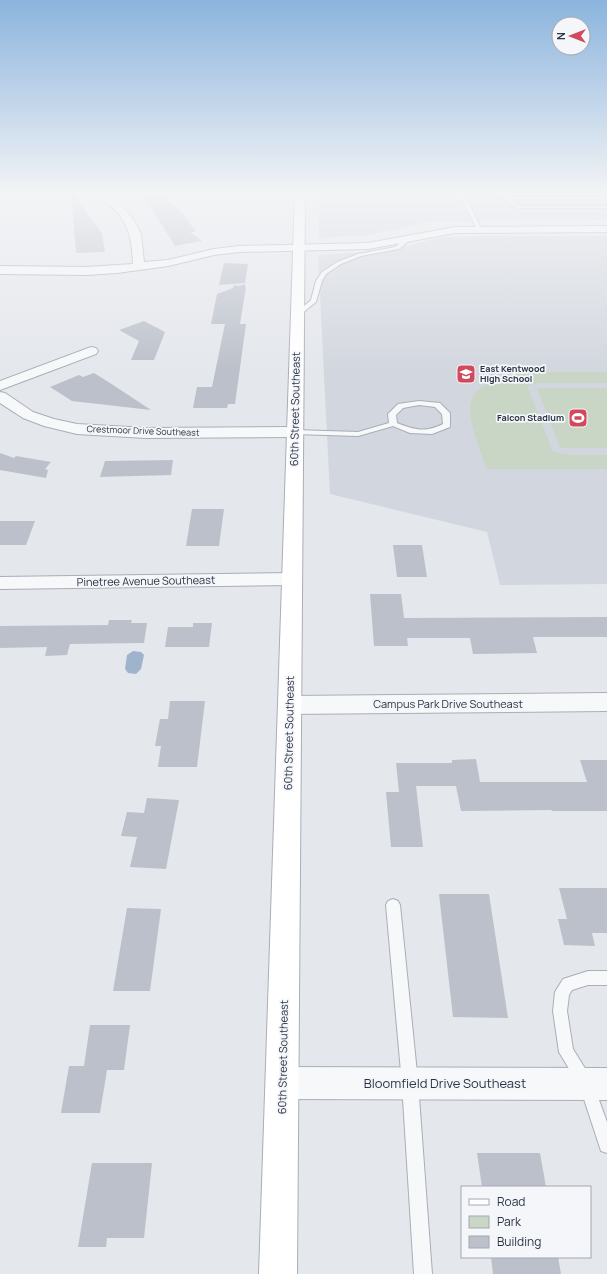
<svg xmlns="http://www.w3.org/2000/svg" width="607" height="1274" viewBox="0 0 607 1274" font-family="Manrope,sans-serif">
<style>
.built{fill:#d2d6de}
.green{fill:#c9d6c5}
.water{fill:#9fb4cc}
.building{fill:#bbc0ca}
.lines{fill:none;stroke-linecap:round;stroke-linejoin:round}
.lane-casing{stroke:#a9aeb7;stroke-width:2}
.street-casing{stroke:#a9aeb7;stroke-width:2}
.secondary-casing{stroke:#a9aeb7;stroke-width:2}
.lane{fill:#f7f8fa;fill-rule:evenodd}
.street{fill:#f7f8fa;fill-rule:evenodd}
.secondary{fill:#fff;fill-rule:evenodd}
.labels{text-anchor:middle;stroke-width:3.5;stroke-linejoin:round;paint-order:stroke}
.far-poi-label{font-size:9px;font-weight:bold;fill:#2b3445;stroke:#f4f6f9;text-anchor:start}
.far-street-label{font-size:9px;fill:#2b3445;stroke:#f4f6f9}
.street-label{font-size:11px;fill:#2b3445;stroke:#f4f6f9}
.near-street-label{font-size:13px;fill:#2b3445;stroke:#f4f6f9}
</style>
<rect width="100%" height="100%" fill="#e4e7ec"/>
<path class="built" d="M 319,192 L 607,192 L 607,220 L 433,221 L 369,235 L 319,238 Z
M 466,236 L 607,236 L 607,584 L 500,585 L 487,532 L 330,494 L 318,255 L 394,250 L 433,239 Z"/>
<path class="green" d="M 531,372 L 607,372 L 607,383 L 540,383 L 527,385 L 553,452 L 570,455 L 607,455 L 607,469 L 486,469 C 481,451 470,427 470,409 C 470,381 510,375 531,372 Z
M 537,388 L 607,388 L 607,448 L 560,448 Z"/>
<path class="water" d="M 133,651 L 141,652 L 144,655 L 141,669 L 136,674 L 128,673 L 125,669 L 127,655 Z"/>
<path class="building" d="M 71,192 L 102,233 L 105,252 L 76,253 Z
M 163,196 L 181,211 L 196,232 L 190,232 L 202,241 L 175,246 L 152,209 L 143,199 Z
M 224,263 L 248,264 L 245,283 L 219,285 Z
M 245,284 L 245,287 L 246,287 L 240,324 L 246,324 L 235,404 L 228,404 L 227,408 L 193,408 L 197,387 L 212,387 L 225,324 L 211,324 L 217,294 L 233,288 L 234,285 L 239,286 Z
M 144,321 L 165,332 L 154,360 L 131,360 L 139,341 L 119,330 Z
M 94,373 L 110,383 L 151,410 L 72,401 L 50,387 L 79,375 L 83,377 Z
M 0,453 L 14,458 L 16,456 L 51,462 L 45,469 L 48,470 L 46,478 L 0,470 Z
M 173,460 L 171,475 L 100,477 L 105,461 Z
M 192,509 L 224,509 L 219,546 L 186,546 Z
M 0,521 L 35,521 L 26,545 L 0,545 Z
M 393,545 L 422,545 L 427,577 L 397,577 Z
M 370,594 L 401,594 L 404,618 L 607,617 L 607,637 L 533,637 L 537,653 L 473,654 L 470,638 L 407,638 L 408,646 L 374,646 Z
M 109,620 L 132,620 L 131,623 L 147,623 L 144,643 L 70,644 L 67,655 L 45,656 L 47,647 L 0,648 L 0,626 L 108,625 Z
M 193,623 L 212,623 L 209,647 L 165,647 L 168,627 L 193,627 Z
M 170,701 L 205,701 L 197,767 L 158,767 L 161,746 L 155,746 L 160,719 L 168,719 Z
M 476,759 L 480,782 L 587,782 L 580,760 L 607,760 L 607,811 L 552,811 L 551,810 L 461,811 L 456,786 L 416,786 L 423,847 L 391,847 L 386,792 L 399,792 L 396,763 L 452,763 L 452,760 Z
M 147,798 L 179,800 L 166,869 L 130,867 L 137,837 L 121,836 L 127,812 L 144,813 Z
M 559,888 L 607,888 L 607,933 L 592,933 L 595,946 L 564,945 L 558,919 L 567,919 Z
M 439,894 L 489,894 L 508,1018 L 453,1017 Z
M 127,908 L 161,909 L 150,991 L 113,991 Z
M 90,1025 L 130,1025 L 124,1070 L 107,1070 L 100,1113 L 61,1113 L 69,1066 L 84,1066 Z
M 477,1153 L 540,1153 L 546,1187 L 482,1187 Z
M 92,1163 L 152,1163 L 144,1238 L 107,1238 L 106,1247 L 78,1247 Z
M 491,1257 L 558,1257 L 561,1274 L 493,1274 Z"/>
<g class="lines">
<g class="lane-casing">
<path id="lane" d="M 458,192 L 463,192 L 482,230 L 477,229 Z
M 487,192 L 495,192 L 506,197 L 607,197 L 607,199 L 511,199 L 518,206 L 607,206 L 607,208 L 517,208 L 504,199 Z
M 406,238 L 411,239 L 399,249 L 361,256 L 341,264 L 326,274 L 322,281 L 316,302 L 300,315 L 296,315 L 296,313 L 311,300 L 316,281 L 322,272 L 337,262 L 358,254 L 395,247 Z
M 419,401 L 440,403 L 450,413 L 450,427 L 432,434 L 410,433 L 393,426 L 358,436 L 294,434 L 290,432 L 294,430 L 358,432 L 389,423 L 388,414 L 398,404 ZM 419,405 L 435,407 L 442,414 L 443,424 C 425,433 415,430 397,423 L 396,415 L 403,408 Z
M 393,899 L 398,901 L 400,905 L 418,1083 L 432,1274 L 414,1274 L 402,1083 L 386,905 L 388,901 Z
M 588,971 L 607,971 L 607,985 L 588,985 L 572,990 L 569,995 L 567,1011 L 573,1049 L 591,1078 L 607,1122 L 607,1153 L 601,1151 L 580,1087 L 559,1052 L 553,1011 L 555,992 L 563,979 Z"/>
</g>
<g class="street-casing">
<path id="street" d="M 95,192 L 106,192 L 121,205 L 133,219 L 141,234 L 144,262 L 168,260 L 214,249 L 239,246 L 368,243 L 455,227 L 607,226 L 607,232 L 455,233 L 368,249 L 239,252 L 214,255 L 168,266 L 117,273 L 87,275 L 0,274 L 0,266 L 87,267 L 133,264 C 132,242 130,225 114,209 C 108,204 101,199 95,192 Z
M 91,347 L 96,348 L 98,351 L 96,354 L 0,390 L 0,381 Z
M 0,392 L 5,393 L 33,412 L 54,419 L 77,424 L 146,428 L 294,427 L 300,429 L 302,432 L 300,435 L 294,437 L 146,438 L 77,434 L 44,426 L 23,418 L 0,403 Z
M 292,573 L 299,574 L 302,579 L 299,584 L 292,585 L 0,589 L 0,577 Z
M 607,693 L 607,711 L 289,714 L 281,711 L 278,705 L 281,699 L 289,696 Z
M 283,1067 L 607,1068 L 607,1100 L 283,1099 L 272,1094 L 267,1083 L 272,1072 Z"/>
</g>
<g class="secondary-casing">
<path id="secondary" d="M 295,192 L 305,192 L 297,1274 L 259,1274 Z"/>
</g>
<use href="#lane" class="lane"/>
<use href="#street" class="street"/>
<use href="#secondary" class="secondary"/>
</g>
<linearGradient id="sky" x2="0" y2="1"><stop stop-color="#8bb4dd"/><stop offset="0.52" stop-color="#f3f4f6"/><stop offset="1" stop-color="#f3f4f6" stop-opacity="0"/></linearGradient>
<rect width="607" height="371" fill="url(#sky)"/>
<defs>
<g id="school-square" transform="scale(1)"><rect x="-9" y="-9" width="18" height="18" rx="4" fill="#d1495b" stroke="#f4f6f9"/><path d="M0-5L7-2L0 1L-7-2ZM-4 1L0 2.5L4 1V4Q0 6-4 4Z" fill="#fff"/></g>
<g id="stadium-square" transform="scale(1)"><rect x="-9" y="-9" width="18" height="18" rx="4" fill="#d1495b" stroke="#f4f6f9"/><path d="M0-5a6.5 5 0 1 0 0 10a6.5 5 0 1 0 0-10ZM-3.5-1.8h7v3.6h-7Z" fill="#fff"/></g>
</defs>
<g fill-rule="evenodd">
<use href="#school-square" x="466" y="374"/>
<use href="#stadium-square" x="578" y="418"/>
</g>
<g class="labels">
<g class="far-poi-label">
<text x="480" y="372">East Kentwood<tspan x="480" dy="10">High School</tspan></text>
<text x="564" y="421" text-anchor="end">Falcon Stadium</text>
</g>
<g class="far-street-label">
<text transform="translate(143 431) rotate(2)" y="3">Crestmoor Drive Southeast</text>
</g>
<g class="street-label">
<text transform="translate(295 409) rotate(-89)" y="4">60th Street Southeast</text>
<text transform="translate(146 581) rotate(-1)" y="4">Pinetree Avenue Southeast</text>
<text x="448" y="708">Campus Park Drive Southeast</text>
<text transform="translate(289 733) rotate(-89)" y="4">60th Street Southeast</text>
<text transform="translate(283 1057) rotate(-89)" y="4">60th Street Southeast</text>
</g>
<g class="near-street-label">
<text x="445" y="1088">Bloomfield Drive Southeast</text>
</g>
</g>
<rect x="461" y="1186" width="130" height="72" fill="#f4f6f9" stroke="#a4a8b1"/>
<rect x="469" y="1199" width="20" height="6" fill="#ffffff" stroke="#a4a8b1"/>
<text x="497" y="1206" font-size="12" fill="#2b3445">Road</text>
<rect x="469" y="1216" width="20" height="12" fill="#c9d6c5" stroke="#a4a8b1"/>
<text x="497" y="1226" font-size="12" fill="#2b3445">Park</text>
<rect x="469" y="1236" width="20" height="12" fill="#bbc0ca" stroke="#a4a8b1"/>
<text x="497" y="1246" font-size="12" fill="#2b3445">Building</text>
<g transform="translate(571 36) rotate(270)"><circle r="19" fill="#f4f6f9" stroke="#a4a8b1"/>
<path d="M0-3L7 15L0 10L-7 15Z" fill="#d1495b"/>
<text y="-6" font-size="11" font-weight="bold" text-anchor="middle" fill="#2b3445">N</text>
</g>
</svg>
